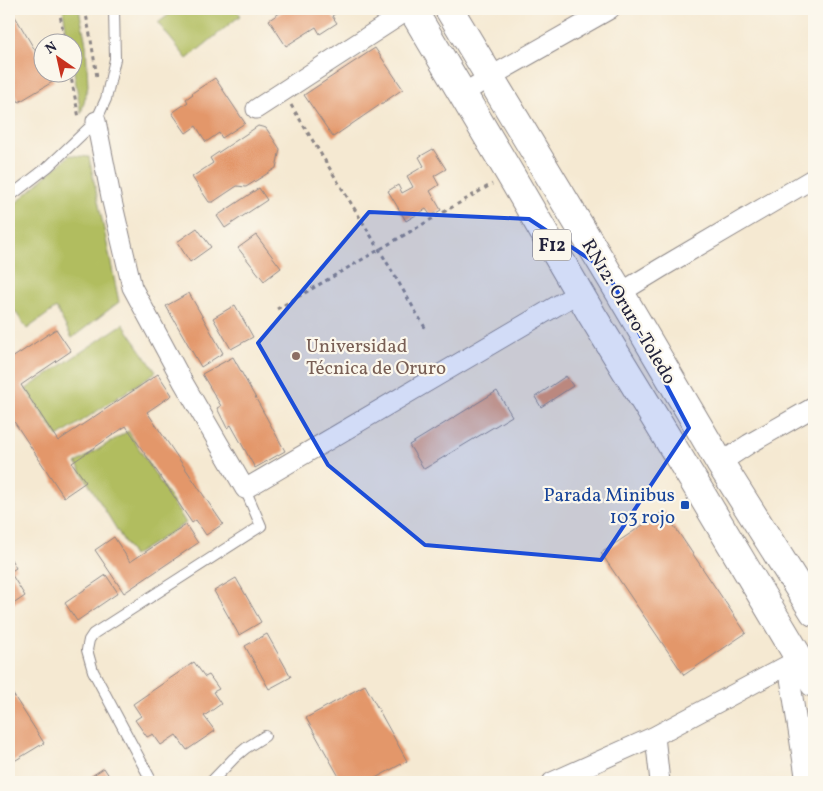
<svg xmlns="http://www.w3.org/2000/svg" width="823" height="791" viewBox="0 0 823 791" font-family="Vollkorn,serif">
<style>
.green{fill:#b1bd5f;stroke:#6a704d}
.building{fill:#e3976a}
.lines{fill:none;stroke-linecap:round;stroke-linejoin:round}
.lane-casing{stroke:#8c8686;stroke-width:12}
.street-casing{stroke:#8c8686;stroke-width:21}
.highway-casing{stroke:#8c8686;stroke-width:30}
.path{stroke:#8c8686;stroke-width:3;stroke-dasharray:4 4;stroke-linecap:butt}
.lane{stroke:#fff;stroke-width:10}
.street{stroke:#fff;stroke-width:19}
.highway{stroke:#fff;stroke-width:28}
.marked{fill:#1d4ed8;fill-opacity:0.2;stroke:#1d4ed8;stroke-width:4;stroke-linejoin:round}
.education-dot{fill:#8d6e63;stroke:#fbf7ec;stroke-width:2}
.transit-dot{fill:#1a4fb4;stroke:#fbf7ec;stroke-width:2}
.labels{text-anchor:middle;stroke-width:4.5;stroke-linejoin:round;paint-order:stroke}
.shield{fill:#fbf7ec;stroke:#636270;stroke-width:1}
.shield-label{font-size:18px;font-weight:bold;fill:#22223b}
.street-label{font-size:19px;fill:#22223b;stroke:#fbf7ec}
.education-label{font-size:19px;fill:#785e54;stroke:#fbf7ec;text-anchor:start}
.transit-label{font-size:19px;fill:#164399;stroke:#fbf7ec;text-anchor:end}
</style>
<rect width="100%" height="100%" fill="#fbf7ec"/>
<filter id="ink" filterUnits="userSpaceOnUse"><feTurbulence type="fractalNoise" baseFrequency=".02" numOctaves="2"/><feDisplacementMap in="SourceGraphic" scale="10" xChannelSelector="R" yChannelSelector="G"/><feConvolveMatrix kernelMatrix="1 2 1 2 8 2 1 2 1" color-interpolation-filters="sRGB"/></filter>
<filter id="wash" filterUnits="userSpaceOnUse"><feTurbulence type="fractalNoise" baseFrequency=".0096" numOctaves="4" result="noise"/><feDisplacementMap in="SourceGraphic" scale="20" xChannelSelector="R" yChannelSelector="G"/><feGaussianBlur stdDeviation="1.12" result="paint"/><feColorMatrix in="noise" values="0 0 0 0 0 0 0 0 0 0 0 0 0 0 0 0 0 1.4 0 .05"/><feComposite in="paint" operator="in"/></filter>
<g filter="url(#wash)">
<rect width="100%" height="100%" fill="#f5e9d2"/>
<path class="green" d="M 63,9 L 79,9 L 86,44 L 88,86 L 81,114 L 73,66 L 72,42 L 68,42 Z
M 176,9 L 235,9 L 241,15 L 187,59 L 158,23 Z
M 70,155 L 89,157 L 119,302 L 72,338 L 56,308 L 27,329 L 9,302 L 9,209 Z
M 123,324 L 156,372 L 58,437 L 26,389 Z
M 128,431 L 186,523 L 133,556 L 76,463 Z"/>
<g id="blocks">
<path class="building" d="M 286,9 L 342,9 L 332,16 L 337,23 L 320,34 L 316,27 L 286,46 L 269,20 Z
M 13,13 L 42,62 L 42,72 L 49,72 L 54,81 L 19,102 L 9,86 L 9,16 Z
M 375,48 L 403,89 L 333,137 L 304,95 Z
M 215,78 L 245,123 L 222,138 L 219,133 L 206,142 L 196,126 L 186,133 L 172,113 L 188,102 L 186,99 L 193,94 L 192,93 Z
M 258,126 L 266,128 L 280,149 L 276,168 L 246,187 L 237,186 L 213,202 L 209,202 L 192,177 L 213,163 L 210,158 Z
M 433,149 L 446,169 L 434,176 L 439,185 L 430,191 L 441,210 L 431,216 L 426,209 L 406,221 L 388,191 L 398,185 L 402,193 L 413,187 L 407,176 L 424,166 L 419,157 Z
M 259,188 L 267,200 L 225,228 L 217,216 Z
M 197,228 L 211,247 L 190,262 L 177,242 Z
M 256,235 L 281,268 L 264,281 L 238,248 Z
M 189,293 L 223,353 L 201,367 L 166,306 Z
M 235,305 L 253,337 L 231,349 L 213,318 Z
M 56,329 L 71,351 L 21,385 L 58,441 L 158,374 L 172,395 L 147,412 L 223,524 L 206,535 L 196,520 L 192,523 L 126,426 L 72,463 L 86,482 L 64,497 L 9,414 L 9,360 Z
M 233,357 L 285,451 L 255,468 L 231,425 L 227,428 L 217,408 L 221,406 L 202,374 Z
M 566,376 L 573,386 L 541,407 L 535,397 Z
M 497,391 L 512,416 L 424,469 L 409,445 Z
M 664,511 L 746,633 L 684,675 L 601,553 Z
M 186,525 L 198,543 L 124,593 L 95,550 L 114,537 L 130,562 Z
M 9,556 L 16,568 L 10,572 L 25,596 L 9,607 Z
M 106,575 L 118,593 L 77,621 L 65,603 Z
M 236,578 L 261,622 L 239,635 L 214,591 Z
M 267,634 L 291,677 L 269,689 L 245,646 Z
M 194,662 L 205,677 L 209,675 L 219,689 L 213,692 L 221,704 L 204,716 L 215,731 L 187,750 L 176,735 L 161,745 L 153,734 L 147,737 L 135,720 L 141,716 L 133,704 Z
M 365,685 L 407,761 L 368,782 L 342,782 L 306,718 Z
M 9,688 L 44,743 L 11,763 L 9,759 Z
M 104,768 L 113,782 L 89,782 L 87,779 Z"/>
</g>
</g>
<g filter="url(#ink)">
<use href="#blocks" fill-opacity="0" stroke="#8c8686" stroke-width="1"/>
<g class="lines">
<g class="lane-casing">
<path id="lane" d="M 9,197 L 49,166 L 96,121 L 106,99 L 115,59 L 114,9
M 152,782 L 93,671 L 87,650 L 89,640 L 93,634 L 261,526 L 245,489
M 211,782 L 234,758 L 246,748 L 265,736"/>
</g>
<g class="street-casing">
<path id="street" d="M 462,94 L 490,77 L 610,9
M 256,109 L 410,9
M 96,121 L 111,197 L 132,287 L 183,382 L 245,489 L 580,292
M 620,293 L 661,268 L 814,178
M 720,463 L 749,444 L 814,407
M 788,665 L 806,782
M 655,736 L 660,782
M 552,782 L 655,736 L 788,665 L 796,655"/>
</g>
<g class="highway-casing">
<path id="highway" d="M 412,9 L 510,174 L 592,315 L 693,480 L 814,683
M 449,9 L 620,293 L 720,463 L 814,612"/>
</g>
<path class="path" d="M 59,9 L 65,42
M 85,9 L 91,40 L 97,77
M 70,72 L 79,118
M 291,105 L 379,249 L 427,331
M 277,309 L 492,184"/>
<use href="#lane" class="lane"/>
<use href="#street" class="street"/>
<use href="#highway" class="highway"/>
</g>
</g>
<path class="marked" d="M 369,212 L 529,219 L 606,270 L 689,428 L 601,560 L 425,545 L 328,465 L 258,343 Z"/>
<circle class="education-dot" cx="296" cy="356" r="5"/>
<rect class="transit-dot" x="680" y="500" width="10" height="10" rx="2.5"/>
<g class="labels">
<rect class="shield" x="533" y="229.5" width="38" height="31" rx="4"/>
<g class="shield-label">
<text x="552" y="251">F12</text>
</g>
<g class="street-label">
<text transform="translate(630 311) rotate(59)" y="7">RN12: Oruro-Toledo</text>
</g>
<g class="education-label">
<text x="306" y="352">Universidad<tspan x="306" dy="22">Técnica de Oruro</tspan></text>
</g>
<g class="transit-label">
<text x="675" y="501">Parada Minibus<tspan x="675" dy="22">103 rojo</tspan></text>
</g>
</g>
<rect width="823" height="791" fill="none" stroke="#fbf7ec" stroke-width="30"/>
<g transform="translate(58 58) rotate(326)"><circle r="24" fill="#fbf7ec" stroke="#a4a2a5"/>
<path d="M0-4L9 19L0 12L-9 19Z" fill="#c8321e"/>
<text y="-8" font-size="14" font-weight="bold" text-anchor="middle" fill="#22223b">N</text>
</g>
</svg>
